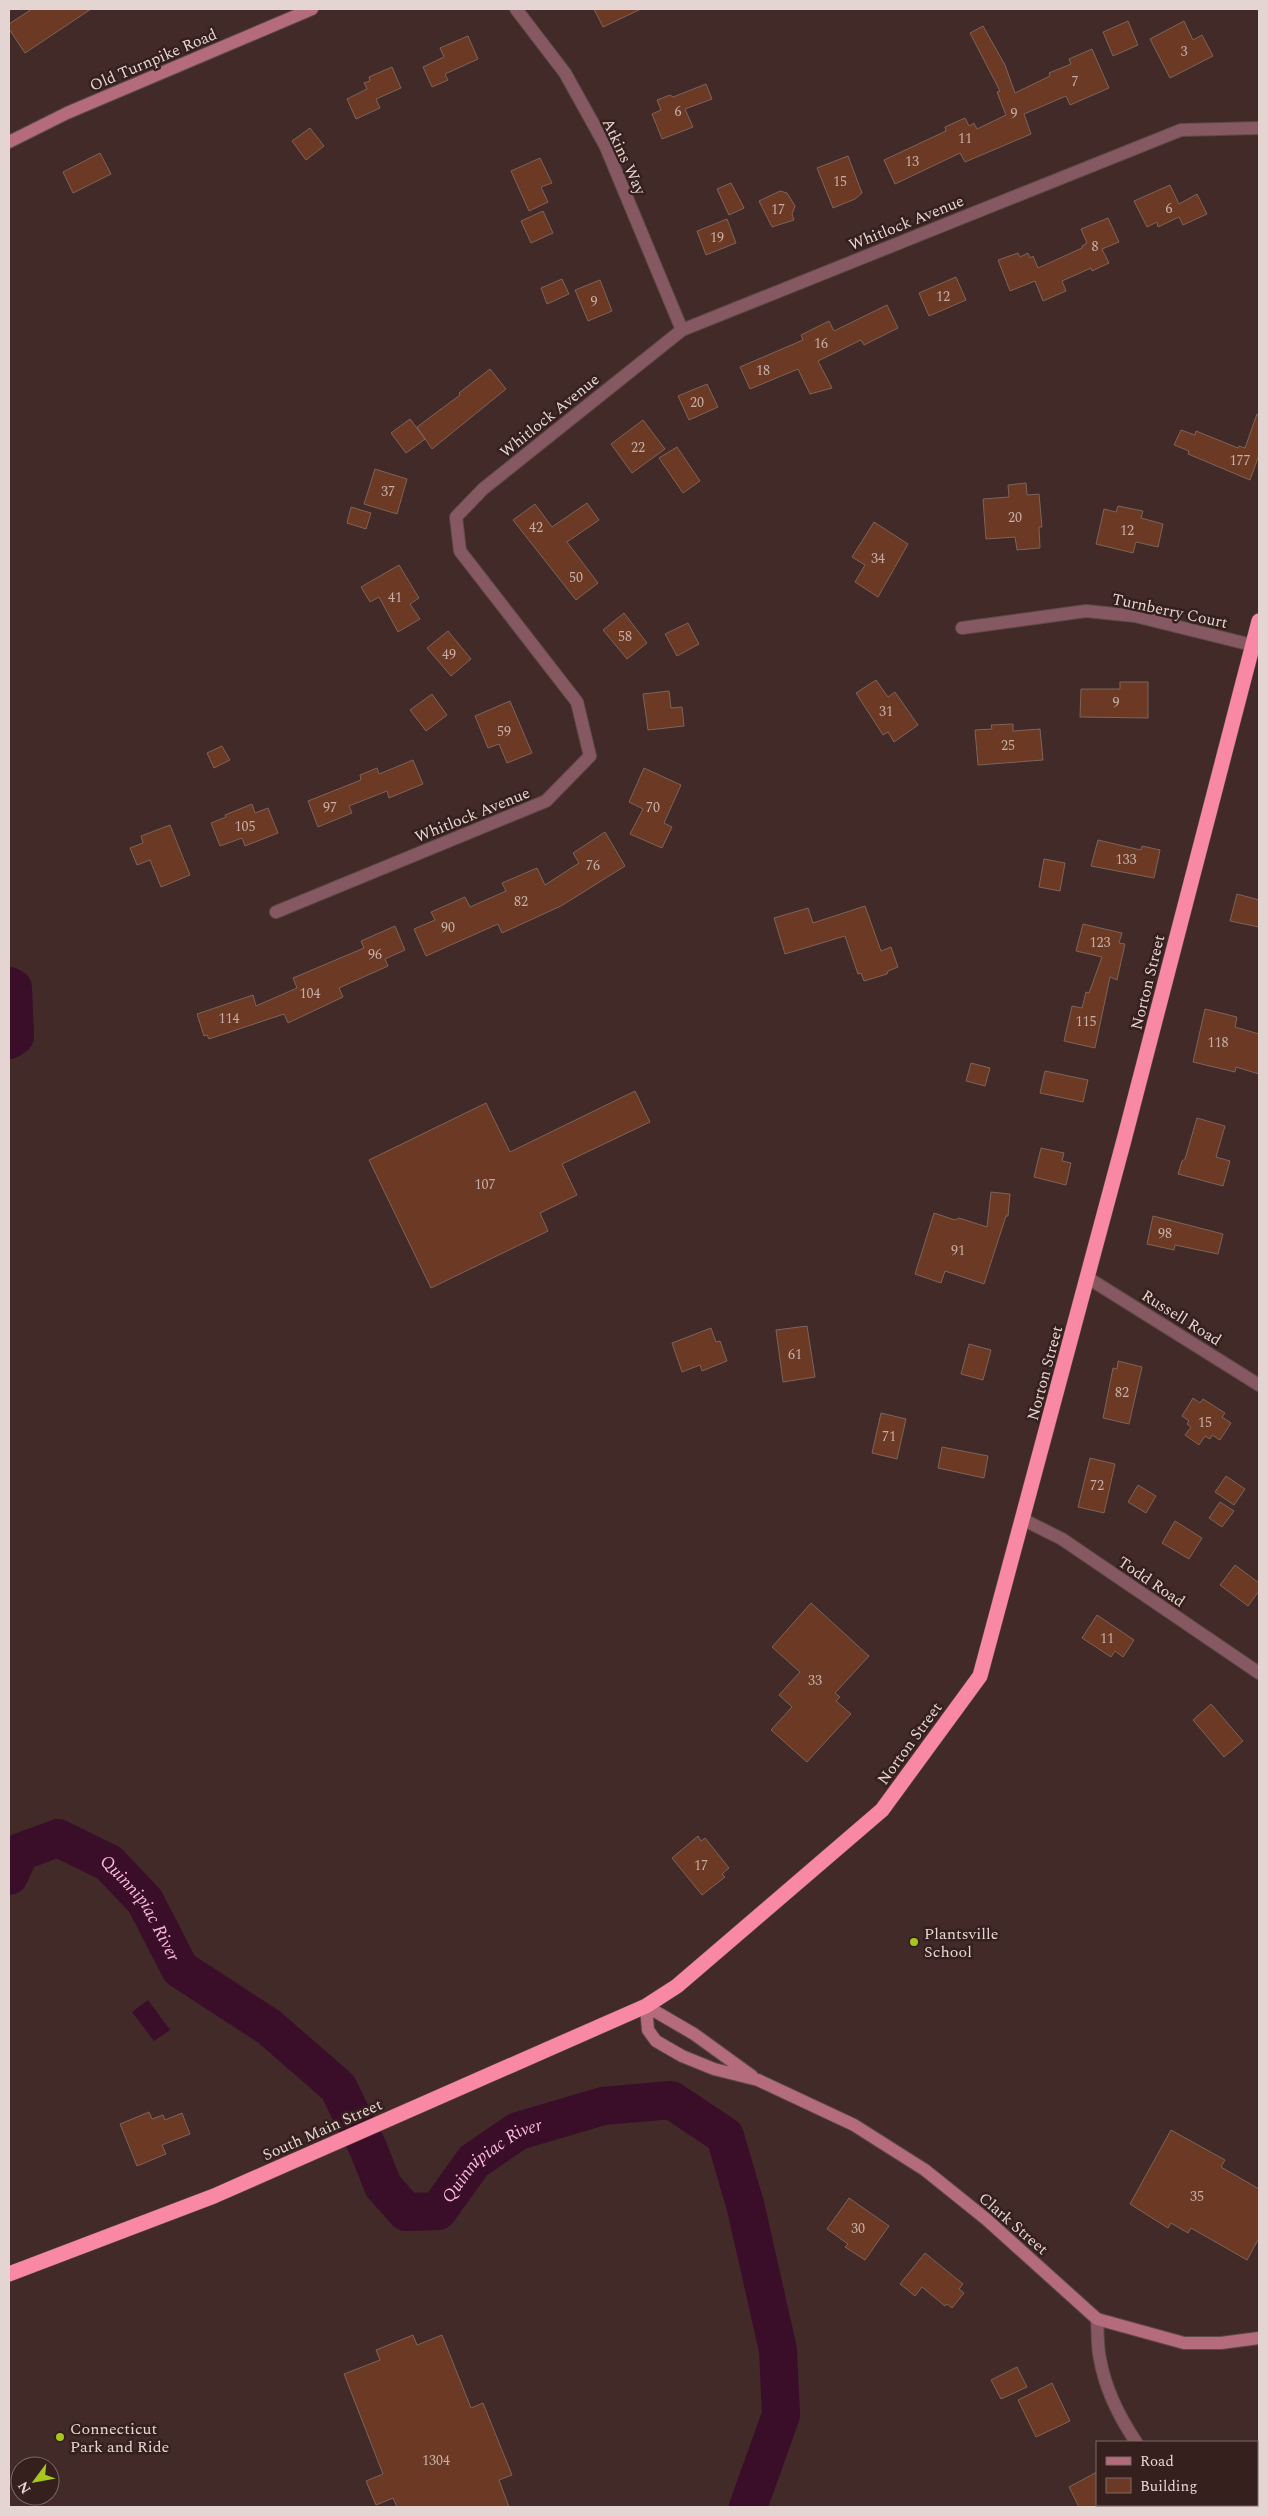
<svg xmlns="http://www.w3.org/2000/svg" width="1268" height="2516" viewBox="0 0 1268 2516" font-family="Spectral,serif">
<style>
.water{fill:#3a0d29}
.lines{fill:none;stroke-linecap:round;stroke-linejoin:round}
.river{stroke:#3a0d29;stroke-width:38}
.building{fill:#6c3a24;stroke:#7c645a}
.street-casing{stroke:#5e4947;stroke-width:14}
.secondary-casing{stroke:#5e4947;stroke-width:14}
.highway-casing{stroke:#5e4947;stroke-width:16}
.street{stroke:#865862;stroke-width:12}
.secondary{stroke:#b46c7d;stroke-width:12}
.highway{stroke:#f988a4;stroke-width:15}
.poi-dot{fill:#a8c71d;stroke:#36201e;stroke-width:2}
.labels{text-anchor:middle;stroke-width:5;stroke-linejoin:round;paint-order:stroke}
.number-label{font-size:14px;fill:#c6aea7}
.street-label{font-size:16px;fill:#e4d5d3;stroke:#36201e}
.poi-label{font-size:16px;fill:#e4d5d3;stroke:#36201e;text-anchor:start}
.water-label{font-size:18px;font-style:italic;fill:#f9b8da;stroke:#36201e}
</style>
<rect width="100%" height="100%" fill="#412a28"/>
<path class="water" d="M 148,2000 L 170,2030 L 154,2041 L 132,2012 Z"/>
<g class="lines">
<g class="river">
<path d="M 9,986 L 13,988 L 15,1036 L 9,1040"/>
<path id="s1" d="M 9,1876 L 20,1852 L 58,1838 L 109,1863 L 145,1901 L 180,1969 L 269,2027 L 338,2087 L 368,2148 L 383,2186 L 406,2212 L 438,2211 L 474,2161 L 518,2131 L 603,2106 L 671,2100 L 725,2136 L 746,2208 L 778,2350 L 781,2415 L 748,2507"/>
</g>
</g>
<path class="building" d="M 32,9 L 91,9 L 25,53 L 9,29 L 9,24 Z
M 594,9 L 641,9 L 603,27 Z
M 1128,21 L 1138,45 L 1113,56 L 1103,32 Z
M 1184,21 L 1193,40 L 1202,35 L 1213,56 L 1170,78 L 1150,39 Z
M 983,26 L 1005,65 L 1015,93 L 1050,76 L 1049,73 L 1071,64 L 1069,59 L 1092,49 L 1109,88 L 1070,105 L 1066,96 L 1024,114 L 1031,134 L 965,162 L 960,153 L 895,184 L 884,160 L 946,131 L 945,127 L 965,118 L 969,126 L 974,123 L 977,129 L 1006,115 L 997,92 L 1000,91 L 970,33 Z
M 468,36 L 478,59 L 445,74 L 448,80 L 432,87 L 423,67 L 444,57 L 440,48 Z
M 392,67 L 401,88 L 376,99 L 380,108 L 356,119 L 347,99 L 367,89 L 364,83 L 370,81 L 369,77 Z
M 706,84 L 712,99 L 685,109 L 693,127 L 662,139 L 652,114 L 661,110 L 657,100 L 670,95 L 673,97 Z
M 310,128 L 324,146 L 306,160 L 292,141 Z
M 100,153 L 111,174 L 73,193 L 63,172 Z
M 848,156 L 862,193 L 855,199 L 833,208 L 817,168 Z
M 540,158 L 552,183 L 541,187 L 548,202 L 529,211 L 511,171 Z
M 731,183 L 744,208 L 729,215 L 717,189 Z
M 1170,185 L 1179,204 L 1197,194 L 1207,214 L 1183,225 L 1179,217 L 1158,227 L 1157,222 L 1147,227 L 1134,201 Z
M 780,191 L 787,193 L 795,206 L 792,214 L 794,220 L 772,227 L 759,201 Z
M 543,211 L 553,233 L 531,243 L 521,221 Z
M 1108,218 L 1119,242 L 1102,249 L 1109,263 L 1092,271 L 1091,268 L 1062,281 L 1066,291 L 1043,301 L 1035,281 L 1010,291 L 998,260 L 1018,253 L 1020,257 L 1028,253 L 1030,258 L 1033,256 L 1038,268 L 1082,248 L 1082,246 L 1087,243 L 1081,229 Z
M 727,219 L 736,243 L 706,255 L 697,231 Z
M 956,277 L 966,300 L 929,316 L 919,293 Z
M 562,279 L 569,294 L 547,304 L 541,288 Z
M 600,280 L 612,311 L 588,321 L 575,290 Z
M 887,305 L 898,328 L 864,345 L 861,340 L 818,361 L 832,388 L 810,394 L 798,369 L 750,389 L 740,367 L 803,340 L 801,335 L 829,321 L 834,331 Z
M 490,369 L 506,389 L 432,449 L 417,427 L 460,395 L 459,393 Z
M 707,384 L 718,407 L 689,420 L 678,396 Z
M 1257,414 L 1259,414 L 1259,455 L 1250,480 L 1188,454 L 1189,451 L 1174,445 L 1181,430 L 1195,435 L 1196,431 L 1238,448 L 1239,446 L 1245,448 Z
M 410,419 L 425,439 L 406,453 L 391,433 Z
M 643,420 L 665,449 L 632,473 L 611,444 Z
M 677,447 L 700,481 L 683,493 L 659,458 Z
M 375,469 L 407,479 L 397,514 L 364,504 Z
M 1026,483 L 1027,495 L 1039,494 L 1042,527 L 1039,527 L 1040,548 L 1017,550 L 1015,537 L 986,539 L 983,499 L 1009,497 L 1008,485 Z
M 587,503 L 599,520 L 567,542 L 598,583 L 576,600 L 513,520 L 535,504 L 552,527 Z
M 1118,506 L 1143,511 L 1141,518 L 1163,524 L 1158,547 L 1136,542 L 1133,553 L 1096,544 L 1104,509 L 1116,512 Z
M 351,507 L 371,513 L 366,529 L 347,523 Z
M 874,522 L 908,544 L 878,597 L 855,582 L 865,565 L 852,557 Z
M 399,565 L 419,598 L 410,604 L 420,619 L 398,632 L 379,597 L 370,602 L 361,587 Z
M 624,613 L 647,643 L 627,659 L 603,630 Z
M 688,623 L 699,644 L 677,656 L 665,634 Z
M 448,631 L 471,659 L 451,676 L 427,648 Z
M 876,680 L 888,697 L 895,692 L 918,725 L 894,742 L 888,732 L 883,735 L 856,693 Z
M 1120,682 L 1148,682 L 1148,718 L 1080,717 L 1081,689 L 1120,689 Z
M 669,691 L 671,708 L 682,707 L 684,726 L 648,730 L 643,694 Z
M 432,694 L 447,715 L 426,731 L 410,710 Z
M 510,701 L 532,753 L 507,763 L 499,744 L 488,748 L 475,716 Z
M 1013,724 L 1013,731 L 1040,729 L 1043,760 L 978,765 L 975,730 L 992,729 L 991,725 Z
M 222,746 L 230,760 L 214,768 L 207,753 Z
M 413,760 L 423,784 L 389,798 L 387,791 L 349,806 L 352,813 L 318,827 L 308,801 L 361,780 L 360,775 L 377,768 L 379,774 Z
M 644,768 L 681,785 L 664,823 L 672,827 L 662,848 L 630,834 L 643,809 L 629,802 Z
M 252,804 L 255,813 L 268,808 L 278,833 L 245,846 L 242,838 L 220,846 L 211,823 L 226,817 L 225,815 Z
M 170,825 L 190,875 L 161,887 L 150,860 L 137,865 L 130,848 L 143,843 L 141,836 Z
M 605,832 L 625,866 L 561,906 L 502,933 L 498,924 L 426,956 L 414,929 L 435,920 L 431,912 L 465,897 L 470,907 L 506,891 L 502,883 L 537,868 L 545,885 L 579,863 L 573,853 Z
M 1098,840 L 1141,850 L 1142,846 L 1160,850 L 1154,878 L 1091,866 Z
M 1044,859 L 1065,863 L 1060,891 L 1039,887 Z
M 1237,894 L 1259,900 L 1259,927 L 1230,921 Z
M 865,906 L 881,951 L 891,947 L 898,967 L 888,971 L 887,974 L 864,981 L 861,973 L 858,974 L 845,936 L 785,954 L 774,918 L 808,908 L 813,923 Z
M 1083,924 L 1122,933 L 1119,943 L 1125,944 L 1117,980 L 1110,977 L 1095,1048 L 1064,1041 L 1072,1006 L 1082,1008 L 1086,992 L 1089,993 L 1102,957 L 1076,951 Z
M 395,926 L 405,950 L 385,959 L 388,966 L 339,988 L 343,997 L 288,1023 L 284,1014 L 209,1039 L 207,1035 L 204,1036 L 197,1014 L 253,995 L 256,1006 L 297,988 L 293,978 L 364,948 L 361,941 Z
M 1205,1009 L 1237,1017 L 1235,1027 L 1259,1034 L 1259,1074 L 1236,1067 L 1235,1072 L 1193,1062 Z
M 971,1063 L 990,1068 L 985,1086 L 966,1081 Z
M 1045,1071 L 1088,1080 L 1083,1102 L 1040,1093 Z
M 635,1091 L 650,1122 L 562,1164 L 577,1195 L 540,1213 L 548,1231 L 431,1288 L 369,1160 L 486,1103 L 510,1152 Z
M 1197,1118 L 1225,1126 L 1216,1157 L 1230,1161 L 1223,1186 L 1178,1174 L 1182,1161 L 1185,1159 Z
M 1041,1148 L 1064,1153 L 1062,1161 L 1071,1163 L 1066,1185 L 1034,1177 Z
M 991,1192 L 1010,1194 L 1008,1216 L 1006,1216 L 984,1284 L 945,1271 L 941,1283 L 915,1274 L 934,1213 L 955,1220 L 959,1218 L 987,1227 Z
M 1153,1216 L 1223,1234 L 1218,1254 L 1175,1245 L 1174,1250 L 1147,1244 Z
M 807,1326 L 815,1377 L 783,1382 L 776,1330 Z
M 711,1328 L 716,1342 L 720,1341 L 727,1361 L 702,1371 L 700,1365 L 682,1372 L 672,1343 Z
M 969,1344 L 991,1350 L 983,1380 L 961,1374 Z
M 1118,1361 L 1142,1367 L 1129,1424 L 1103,1418 L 1113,1368 L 1117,1369 Z
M 1193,1398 L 1200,1403 L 1203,1399 L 1225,1413 L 1222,1417 L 1231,1423 L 1220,1440 L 1212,1435 L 1210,1439 L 1205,1436 L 1199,1445 L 1185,1435 L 1191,1427 L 1187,1424 L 1189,1421 L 1182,1416 Z
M 881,1413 L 906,1419 L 897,1459 L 872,1453 Z
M 942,1447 L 988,1456 L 984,1478 L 938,1468 Z
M 1090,1458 L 1115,1464 L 1104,1513 L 1078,1507 Z
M 1226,1476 L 1245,1489 L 1234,1505 L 1215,1492 Z
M 1138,1485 L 1156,1496 L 1146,1513 L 1128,1502 Z
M 1220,1502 L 1234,1511 L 1222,1527 L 1209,1518 Z
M 1175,1521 L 1202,1538 L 1189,1559 L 1162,1543 Z
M 1235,1565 L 1259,1583 L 1259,1591 L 1248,1606 L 1220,1585 Z
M 811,1603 L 869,1656 L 835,1693 L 840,1697 L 836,1701 L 851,1714 L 807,1762 L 771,1730 L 792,1707 L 779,1695 L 800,1672 L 772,1647 Z
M 1097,1615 L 1134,1640 L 1123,1657 L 1115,1651 L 1111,1657 L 1082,1638 Z
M 1211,1704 L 1243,1741 L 1224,1757 L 1193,1720 Z
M 698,1836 L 701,1841 L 705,1838 L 729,1868 L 722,1874 L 725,1877 L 702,1895 L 672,1858 Z
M 149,2112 L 152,2119 L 163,2115 L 165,2120 L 182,2113 L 190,2134 L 162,2145 L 166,2154 L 137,2166 L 120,2124 Z
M 1171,2130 L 1225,2160 L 1221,2167 L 1259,2189 L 1259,2238 L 1247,2260 L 1191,2228 L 1188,2233 L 1171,2223 L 1168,2228 L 1130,2204 Z
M 849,2198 L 889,2226 L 865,2260 L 845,2247 L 848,2244 L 827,2229 Z
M 925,2253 L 963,2284 L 959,2289 L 964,2293 L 952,2308 L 947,2304 L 945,2306 L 922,2287 L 915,2296 L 900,2284 Z
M 413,2335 L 417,2345 L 442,2335 L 471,2408 L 483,2403 L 512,2475 L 499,2480 L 509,2507 L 397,2507 L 393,2498 L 376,2505 L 366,2481 L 383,2474 L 344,2374 L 380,2360 L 376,2350 Z
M 1017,2367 L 1027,2387 L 1001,2399 L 991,2380 Z
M 1052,2383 L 1070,2421 L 1036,2437 L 1018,2400 Z
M 1097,2472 L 1097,2507 L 1079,2507 L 1069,2487 Z"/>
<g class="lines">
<g class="street-casing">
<path id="street" d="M 516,9 L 565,73 L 605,145 L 682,330
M 962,628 L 1086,611 L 1135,616 L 1252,645
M 276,912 L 546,801 L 590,756 L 577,702 L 460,551 L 456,517 L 483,489 L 682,330 L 1181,130 L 1259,128
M 1088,1278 L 1259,1385
M 1024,1520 L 1062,1539 L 1259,1673
M 1097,2319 C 1098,2332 1097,2346 1100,2359 C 1105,2388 1120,2418 1136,2442
M 1178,2505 L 1180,2507"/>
</g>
<g class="secondary-casing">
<path id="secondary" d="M 9,142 L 67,113 L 312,9
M 646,2006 L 648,2030 L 656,2041 L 682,2056 L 714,2069 L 758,2080 L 854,2125 L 925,2170 L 986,2219 L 1097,2319 L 1184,2343 L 1221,2343 L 1259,2338
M 646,2006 L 694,2034 L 752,2076"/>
</g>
<g class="highway-casing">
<path id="highway" d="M 9,2274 L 214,2196 L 646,2006 L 677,1986 L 882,1810 L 980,1676 L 1124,1140 L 1259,621"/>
</g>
<use href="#street" class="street"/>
<use href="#secondary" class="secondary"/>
<use href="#highway" class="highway"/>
</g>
<g class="poi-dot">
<circle cx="914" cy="1942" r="5"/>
<circle cx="60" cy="2437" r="5"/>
</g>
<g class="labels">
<g class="number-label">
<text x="1184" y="56">3</text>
<text x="1075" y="86">7</text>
<text x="678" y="116">6</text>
<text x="1014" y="118">9</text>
<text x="965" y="143">11</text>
<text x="912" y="166">13</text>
<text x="840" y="186">15</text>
<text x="1169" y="213">6</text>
<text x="778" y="214">17</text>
<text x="717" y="242">19</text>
<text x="1095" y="251">8</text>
<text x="943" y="301">12</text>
<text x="594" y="306">9</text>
<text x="821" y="348">16</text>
<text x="763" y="375">18</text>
<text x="697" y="407">20</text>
<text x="638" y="452">22</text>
<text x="1240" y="465">177</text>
<text x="388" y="496">37</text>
<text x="1015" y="522">20</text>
<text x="536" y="532">42</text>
<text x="1127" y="535">12</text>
<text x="878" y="563">34</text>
<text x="576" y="582">50</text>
<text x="395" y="602">41</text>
<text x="625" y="641">58</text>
<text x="449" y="659">49</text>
<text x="1116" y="707">9</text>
<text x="886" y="716">31</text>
<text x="504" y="736">59</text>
<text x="1008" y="750">25</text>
<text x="330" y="812">97</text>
<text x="653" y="812">70</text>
<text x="245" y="831">105</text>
<text x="1126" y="864">133</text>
<text x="593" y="870">76</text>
<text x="521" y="906">82</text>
<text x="448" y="932">90</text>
<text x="1100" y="947">123</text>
<text x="375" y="959">96</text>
<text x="310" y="998">104</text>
<text x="229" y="1023">114</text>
<text x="1086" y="1026">115</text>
<text x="1218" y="1047">118</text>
<text x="485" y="1189">107</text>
<text x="1165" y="1238">98</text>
<text x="958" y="1255">91</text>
<text x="795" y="1359">61</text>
<text x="1122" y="1397">82</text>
<text x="1205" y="1427">15</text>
<text x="889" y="1441">71</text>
<text x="1097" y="1490">72</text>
<text x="1107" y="1643">11</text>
<text x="815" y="1685">33</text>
<text x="701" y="1870">17</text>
<text x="1197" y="2201">35</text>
<text x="858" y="2233">30</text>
<text x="436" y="2465">1304</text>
</g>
<g class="street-label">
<text transform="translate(153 59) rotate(-23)" y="6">Old Turnpike Road</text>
<text transform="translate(625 156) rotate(65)" y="6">Atkins Way</text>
<text transform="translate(906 222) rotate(-22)" y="6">Whitlock Avenue</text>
<text transform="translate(549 415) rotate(-39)" y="6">Whitlock Avenue</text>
<text transform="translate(1170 610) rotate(12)" y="6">Turnberry Court</text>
<text transform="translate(472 814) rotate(-22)" y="6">Whitlock Avenue</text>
<text transform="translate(1147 982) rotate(-76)" y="6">Norton Street</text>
<text transform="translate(1182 1317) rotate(32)" y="6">Russell Road</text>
<text transform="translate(1044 1373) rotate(-75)" y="6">Norton Street</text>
<text transform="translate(1152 1581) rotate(34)" y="6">Todd Road</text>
<text transform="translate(909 1743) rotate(-54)" y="6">Norton Street</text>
<text transform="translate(322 2129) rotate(-24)" y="6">South Main Street</text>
<text transform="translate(1014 2223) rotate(41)" y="6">Clark Street</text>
</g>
<g class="poi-label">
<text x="924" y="1939">Plantsville<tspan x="924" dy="18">School</tspan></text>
<text x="70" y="2434">Connecticut<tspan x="70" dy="18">Park and Ride</tspan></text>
</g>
<g class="water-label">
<text dy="6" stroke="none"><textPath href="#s1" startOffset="179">Quinnipiac River</textPath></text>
<text dy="6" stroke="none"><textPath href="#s1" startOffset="702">Quinnipiac River</textPath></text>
</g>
</g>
<rect width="1268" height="2516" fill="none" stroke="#e4d5d3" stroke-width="20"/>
<rect x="1096" y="2441" width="162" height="65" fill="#36201e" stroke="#7c6866"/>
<rect x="1106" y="2457" width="25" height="8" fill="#b46c7d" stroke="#7c6866"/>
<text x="1140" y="2466" font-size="15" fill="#e4d5d3">Road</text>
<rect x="1106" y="2478" width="25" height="15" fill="#6c3a24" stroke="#7c6866"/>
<text x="1140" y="2491" font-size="15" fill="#e4d5d3">Building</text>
<g transform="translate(35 2481) rotate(238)"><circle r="24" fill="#36201e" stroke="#7c6866"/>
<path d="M0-4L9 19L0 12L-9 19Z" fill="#a8c71d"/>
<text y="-8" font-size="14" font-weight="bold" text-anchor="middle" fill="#e4d5d3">N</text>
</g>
</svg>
